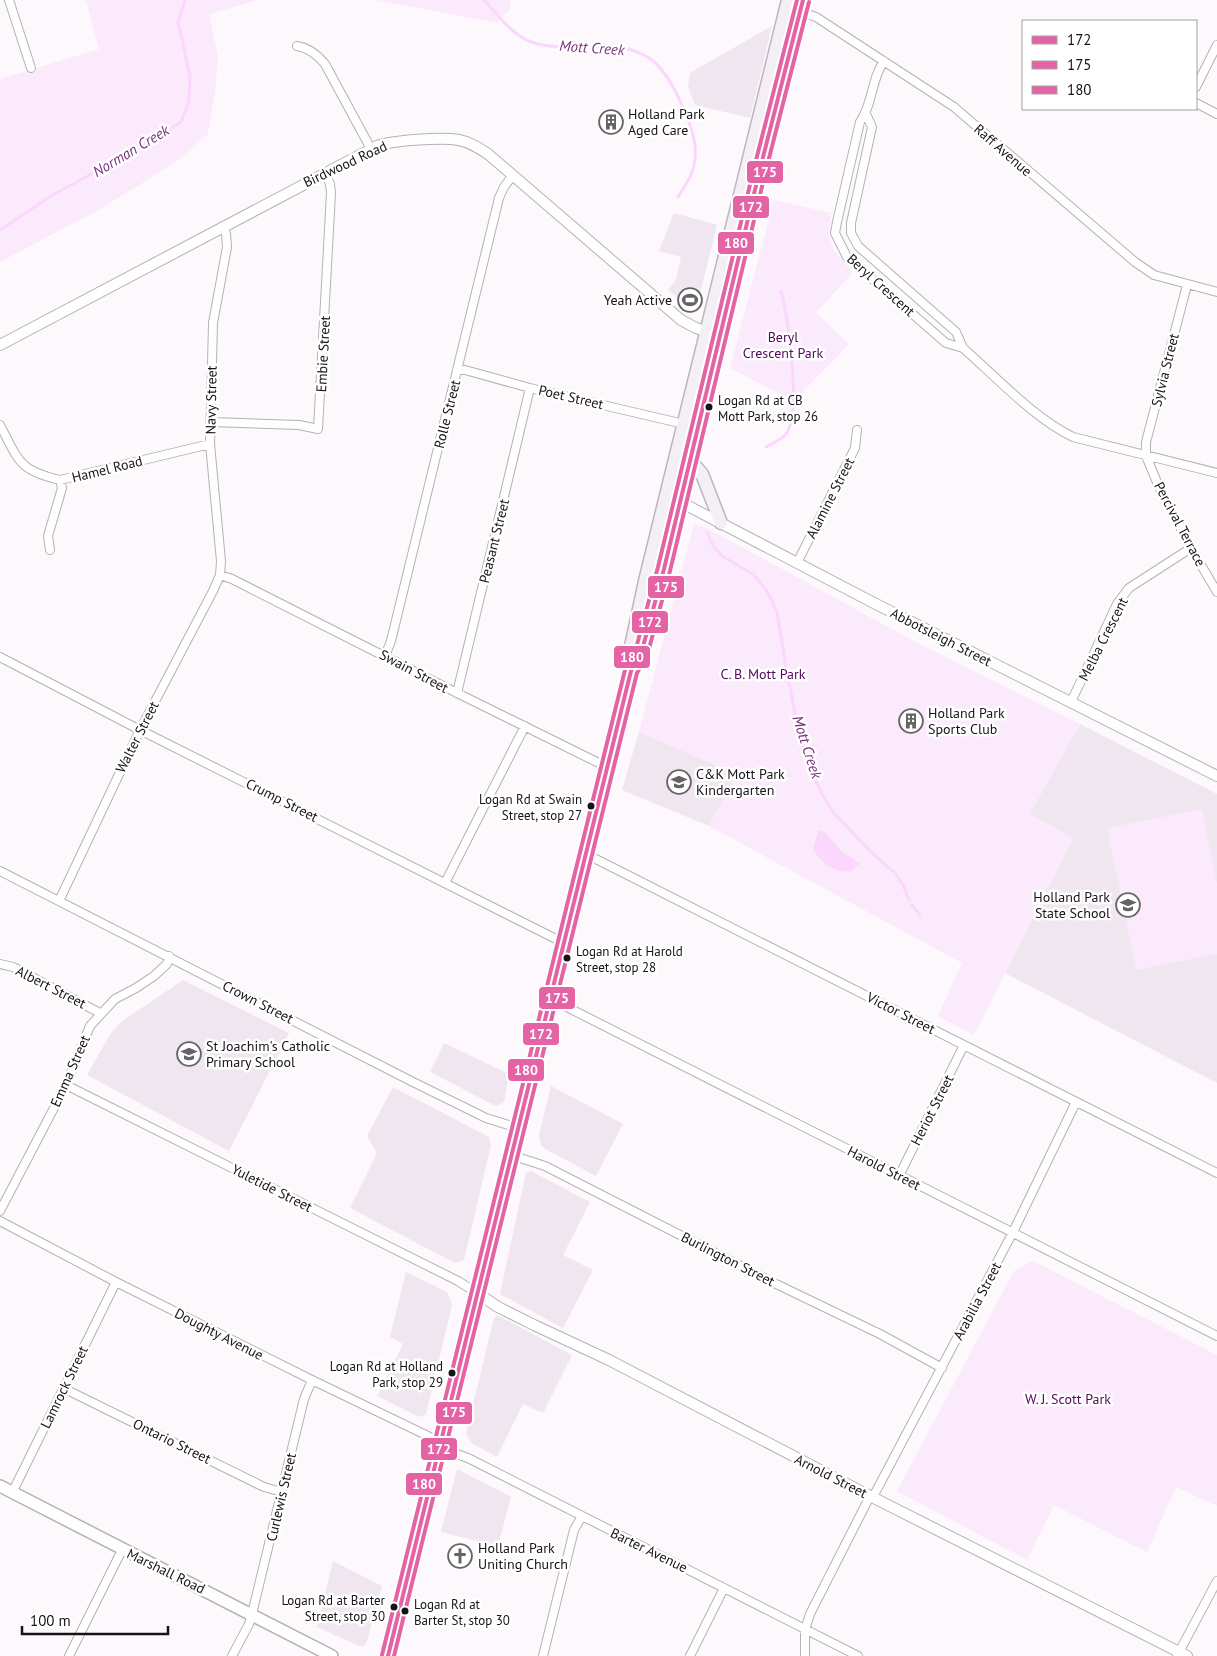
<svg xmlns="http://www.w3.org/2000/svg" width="1217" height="1656" viewBox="0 0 1217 1656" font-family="'PT Sans',sans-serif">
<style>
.built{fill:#efe6ef}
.green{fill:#fbeafc}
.water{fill:#fbd7fd}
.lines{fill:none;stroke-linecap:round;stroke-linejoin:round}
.stream{stroke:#fbd7fd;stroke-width:3}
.minor-casing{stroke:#b4b2b4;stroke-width:10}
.tertiary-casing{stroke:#b4b2b4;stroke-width:12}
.secondary-casing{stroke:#b4b2b4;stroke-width:14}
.primary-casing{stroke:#beb3be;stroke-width:15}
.minor{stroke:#fffeff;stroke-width:8}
.tertiary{stroke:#fffeff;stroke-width:10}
.secondary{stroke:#fffeff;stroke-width:11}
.primary{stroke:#f4eff4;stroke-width:12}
.bus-1-casing{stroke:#fff;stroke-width:8}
.bus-2-casing{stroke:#fff;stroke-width:8}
.bus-3-casing{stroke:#fff;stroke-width:8}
.bus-1{stroke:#e463a4;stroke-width:4}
.bus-2{stroke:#e463a4;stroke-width:4}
.bus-3{stroke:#e463a4;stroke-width:4}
.bus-dot{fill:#161316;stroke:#fff;stroke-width:2}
.labels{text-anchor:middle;stroke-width:5;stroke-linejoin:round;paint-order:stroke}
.bus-label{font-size:13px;fill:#161316;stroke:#fff;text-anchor:start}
.poi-label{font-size:14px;fill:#161316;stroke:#fff;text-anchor:start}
.street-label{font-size:14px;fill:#161316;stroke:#fff}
.park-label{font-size:14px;fill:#540859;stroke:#fff}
.water-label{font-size:15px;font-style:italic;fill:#79327e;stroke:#fff}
.line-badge{stroke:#fff;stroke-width:2}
.badge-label{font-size:14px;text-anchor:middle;font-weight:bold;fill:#fff}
</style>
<rect width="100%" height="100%" fill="#fcf8fc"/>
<path class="built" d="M 772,26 L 750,118 L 695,105 L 688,87 L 690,73 Z
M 674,213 L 717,225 L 698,302 L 686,305 L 668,290 L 676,280 L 681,257 L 659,251 Z
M 1080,724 L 1217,794 L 1217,1083 L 1005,973 L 1073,838 L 1029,814 Z
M 639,732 L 737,774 L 709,826 L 622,790 Z
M 183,980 L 289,1033 L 229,1151 L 87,1075 L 111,1033 L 121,1022 Z
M 444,1043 L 509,1074 L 504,1102 L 496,1106 L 430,1072 Z
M 551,1086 L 623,1124 L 596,1176 L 545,1149 L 541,1145 L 539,1135 Z
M 393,1087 L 489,1137 L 491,1145 L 464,1260 L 455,1263 L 350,1208 L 377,1153 L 367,1136 Z
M 531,1171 L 590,1202 L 563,1255 L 593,1270 L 563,1328 L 500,1294 L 526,1173 Z
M 406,1272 L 447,1292 L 452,1305 L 426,1414 L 419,1417 L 377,1396 L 403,1344 L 390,1337 Z
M 497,1315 L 572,1355 L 543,1413 L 523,1404 L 497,1457 L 471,1443 L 466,1433 L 494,1318 Z
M 457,1469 L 511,1497 L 498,1546 L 441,1532 Z
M 333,1561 L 382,1586 L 367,1641 L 364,1646 L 359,1646 L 317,1627 Z"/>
<path class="green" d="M 86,0 L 258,0 L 209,14 L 218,57 L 215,92 L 208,134 L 176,162 L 102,208 L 0,262 L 0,79 L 99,49 Z
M 377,0 L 511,0 L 509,10 L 497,23 Z
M 774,200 L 831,213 L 829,236 L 833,249 L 853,272 L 816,313 L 849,344 L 794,401 L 730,368 Z
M 707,351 L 712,353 L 678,484 L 677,475 Z
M 694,524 L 699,526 L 700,525 L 716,533 L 914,641 L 1080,724 L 1030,814 L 1073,838 L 974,1035 L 938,1016 L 962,963 L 709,826 L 736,774 L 639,732 Z
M 1202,809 L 1217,884 L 1217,954 L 1136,970 L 1107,828 Z
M 1033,1261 L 1217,1355 L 1217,1506 L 1176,1487 L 1147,1552 L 1054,1505 L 1027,1560 L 897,1491 L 1014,1271 Z"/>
<path class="water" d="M 821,830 L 827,834 L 841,851 L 860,864 L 856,866 L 853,871 C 837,875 820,862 813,849 L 818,832 Z"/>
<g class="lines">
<path class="stream" d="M 484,0 C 496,13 513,35 529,41 C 558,53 591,42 620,47 C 632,49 642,53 652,60 C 672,76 699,134 695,159 C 694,174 685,185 678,197
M 0,230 L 51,196 L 139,148 L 181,122 L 189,101 L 190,76 L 178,22 L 185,0
M 766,447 C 772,443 782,440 786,434 C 802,412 788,318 781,291
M 707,532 L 713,546 L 722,556 L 753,574 L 767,591 L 777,612 L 786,667 L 798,729 L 813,775 L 822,794 L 834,813 L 870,851 L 896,874 L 903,885 L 909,900
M 912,905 L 920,915"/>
<g class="minor-casing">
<path id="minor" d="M 9,0 L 31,68
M 786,7 L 816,17 L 954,107 L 1135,262 L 1154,275 L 1217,292
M 297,46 C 309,48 317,54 325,64 L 371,149
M 884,61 C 871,79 873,104 860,122 L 837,222 L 835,233 L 847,257 L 946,343 L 963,348 C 996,377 1034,418 1073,437 L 1217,473
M 1196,87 L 1217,45
M 1196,103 L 1217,114
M 866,114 L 872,127 L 851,223 L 851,233 L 858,246 L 956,332 L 963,348
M 1187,285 L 1146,442 L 1146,456 L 1159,487 L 1191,548 L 1217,592
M 458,370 L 465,370 L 530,388 L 684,424
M 211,422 L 299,425 L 318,429 L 331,193 L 330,184 L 325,173
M 0,425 C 19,461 18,470 60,480 L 210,444
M 50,550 L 48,536 L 62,488 L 60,480
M 797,563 L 855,448 L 857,430
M 220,575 L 232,579 L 457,693 L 607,767
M 385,656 L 391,641 L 499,198 L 504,187 L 513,175
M 0,657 L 140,730 L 564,943
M 457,693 L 530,388
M 1071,702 L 1117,604 L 1129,588 L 1191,548
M 586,854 L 1217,1173
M 0,871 L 411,1081 L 486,1118 L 518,1128
M 445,883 L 525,726
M 59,901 L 140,730 L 213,591 L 220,575 L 221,561 L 210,444 L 213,323 L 227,247 L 226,234 L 223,226
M 0,964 L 13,967 L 100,1013
M 551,999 L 1217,1336
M 66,1085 L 458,1281 L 477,1293
M 511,1155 L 545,1166 L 772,1282 L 880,1334 L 942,1368
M 899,1176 L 964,1045
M 0,1211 L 66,1085 L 90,1026 L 115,999 L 136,988 L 154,976 L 167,964 L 169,956
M 0,1221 L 116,1282 L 312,1380 L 428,1436 L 452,1452 L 470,1459 L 858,1656
M 63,1388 L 264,1487 L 282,1492
M 12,1493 L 116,1282
M 873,1497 L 1013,1232 L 1076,1102
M 69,1656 L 122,1550
M 232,1656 L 249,1624 L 252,1614 L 304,1399 L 312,1380
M 543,1656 L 574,1530 L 582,1516
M 690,1656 L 724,1588
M 805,1656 L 805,1630 L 810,1614 L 870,1496
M 1177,1656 L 1217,1581"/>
</g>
<g class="tertiary-casing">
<path id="tertiary" d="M 0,345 L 377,146 C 393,140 443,137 459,140 C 470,142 479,148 488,154 L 681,320 L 696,328 L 721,336
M 667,495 L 872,602 L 1217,776
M 477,1293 L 498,1307 L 534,1325 L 609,1360 L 870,1496 L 1187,1656"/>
</g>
<g class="secondary-casing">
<path id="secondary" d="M 0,1486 L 332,1656"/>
</g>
<g class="primary-casing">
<path id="primary" d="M 691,461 L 702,474 L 721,523
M 631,671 L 641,654 L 664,569 L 760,169 L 803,0
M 388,1656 C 469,1328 550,1000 631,671 L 630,651 L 645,581 L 788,0"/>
</g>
<use href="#minor" class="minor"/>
<use href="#tertiary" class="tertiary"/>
<use href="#secondary" class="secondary"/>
<use href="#primary" class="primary"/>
<g class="bus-1-casing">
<path id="bus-1" d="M 388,1656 L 631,671 L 641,654 L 664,569 L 760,169 L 803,0"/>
</g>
<g class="bus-2-casing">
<path id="bus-2" d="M 394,1656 L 637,673 L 647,656 L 670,571 L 766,170 L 809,2"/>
</g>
<g class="bus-3-casing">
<path id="bus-3" d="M 382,1655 L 625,670 L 635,652 L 658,567 L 754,168 L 797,0"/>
</g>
<use href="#bus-1" class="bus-1"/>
<use href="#bus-2" class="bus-2"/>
<use href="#bus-3" class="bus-3"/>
</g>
<defs>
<g id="building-ring" transform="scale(1.25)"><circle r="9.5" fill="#fff" stroke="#666366" stroke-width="1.5"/><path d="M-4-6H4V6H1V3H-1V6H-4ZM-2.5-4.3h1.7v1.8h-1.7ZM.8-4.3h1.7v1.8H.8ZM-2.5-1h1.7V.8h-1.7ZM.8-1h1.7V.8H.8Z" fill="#666366"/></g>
<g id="stadium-ring" transform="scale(1.25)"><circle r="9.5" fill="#fff" stroke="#666366" stroke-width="1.5"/><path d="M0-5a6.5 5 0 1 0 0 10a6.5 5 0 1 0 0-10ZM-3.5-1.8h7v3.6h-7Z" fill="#666366"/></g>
<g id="school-ring" transform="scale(1.25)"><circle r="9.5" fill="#fff" stroke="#666366" stroke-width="1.5"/><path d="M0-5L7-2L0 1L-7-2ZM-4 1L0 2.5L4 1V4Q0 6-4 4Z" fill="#666366"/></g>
<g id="church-ring" transform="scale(1.25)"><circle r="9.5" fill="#fff" stroke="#666366" stroke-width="1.5"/><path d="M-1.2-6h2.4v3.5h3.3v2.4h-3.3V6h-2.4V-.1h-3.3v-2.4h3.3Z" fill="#666366"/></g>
</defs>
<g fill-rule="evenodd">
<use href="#building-ring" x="611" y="122"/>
<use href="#stadium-ring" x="690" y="300"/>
<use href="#building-ring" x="911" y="721"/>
<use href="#school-ring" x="679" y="782"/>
<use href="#school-ring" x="1128" y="905"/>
<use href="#school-ring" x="189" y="1054"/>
<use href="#church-ring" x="460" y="1556"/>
</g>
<g class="bus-dot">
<circle cx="709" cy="407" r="4.5"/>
<circle cx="591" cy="806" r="4.5"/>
<circle cx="567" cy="958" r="4.5"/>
<circle cx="452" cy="1373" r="4.5"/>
<circle cx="394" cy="1607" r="4.5"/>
<circle cx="405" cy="1611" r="4.5"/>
</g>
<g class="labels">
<g class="bus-label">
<text x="718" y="405">Logan Rd at CB<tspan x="718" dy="16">Mott Park, stop 26</tspan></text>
<text x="582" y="804" text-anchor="end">Logan Rd at Swain<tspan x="582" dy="16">Street, stop 27</tspan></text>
<text x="576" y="956">Logan Rd at Harold<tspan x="576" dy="16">Street, stop 28</tspan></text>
<text x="443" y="1371" text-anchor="end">Logan Rd at Holland<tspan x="443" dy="16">Park, stop 29</tspan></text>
<text x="385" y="1605" text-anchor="end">Logan Rd at Barter<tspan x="385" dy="16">Street, stop 30</tspan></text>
<text x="414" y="1609">Logan Rd at<tspan x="414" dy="16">Barter St, stop 30</tspan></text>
</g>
<g class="poi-label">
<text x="628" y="119">Holland Park<tspan x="628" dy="16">Aged Care</tspan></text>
<text x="672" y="305" text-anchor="end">Yeah Active</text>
<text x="928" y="718">Holland Park<tspan x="928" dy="16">Sports Club</tspan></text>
<text x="696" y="779">C&amp;K Mott Park<tspan x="696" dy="16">Kindergarten</tspan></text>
<text x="1110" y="902" text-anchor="end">Holland Park<tspan x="1110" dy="16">State School</tspan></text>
<text x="206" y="1051">St Joachim's Catholic<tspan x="206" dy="16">Primary School</tspan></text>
<text x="478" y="1553">Holland Park<tspan x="478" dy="16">Uniting Church</tspan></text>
</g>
<g class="street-label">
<text transform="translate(1003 150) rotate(41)" y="5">Raff Avenue</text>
<text transform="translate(345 164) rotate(-25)" y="5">Birdwood Road</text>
<text transform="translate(881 285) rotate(42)" y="5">Beryl Crescent</text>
<text transform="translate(323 354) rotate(-87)" y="5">Embie Street</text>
<text transform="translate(1165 370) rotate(-76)" y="5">Sylvia Street</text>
<text transform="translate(571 397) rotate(13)" y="5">Poet Street</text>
<text transform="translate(211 400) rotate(-89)" y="5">Navy Street</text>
<text transform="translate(447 414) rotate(-76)" y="5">Rolle Street</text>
<text transform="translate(107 469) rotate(-14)" y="5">Hamel Road</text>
<text transform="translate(830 498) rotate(-63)" y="5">Alamine Street</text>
<text transform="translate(1180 524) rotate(62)" y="5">Percival Terrace</text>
<text transform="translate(494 541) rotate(-76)" y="5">Peasant Street</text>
<text transform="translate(941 637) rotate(27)" y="5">Abbotsleigh Street</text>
<text transform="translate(1103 639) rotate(-63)" y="5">Melba Crescent</text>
<text transform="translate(414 671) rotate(28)" y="5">Swain Street</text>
<text transform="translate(137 737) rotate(-63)" y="5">Walter Street</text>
<text transform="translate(282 800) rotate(27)" y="5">Crump Street</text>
<text transform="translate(51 987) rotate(27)" y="5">Albert Street</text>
<text transform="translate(258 1002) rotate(27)" y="5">Crown Street</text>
<text transform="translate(901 1013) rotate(27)" y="5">Victor Street</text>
<text transform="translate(70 1071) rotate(-66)" y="5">Emma Street</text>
<text transform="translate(932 1110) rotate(-63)" y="5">Heriot Street</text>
<text transform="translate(884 1168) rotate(27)" y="5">Harold Street</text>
<text transform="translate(272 1188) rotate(27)" y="5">Yuletide Street</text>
<text transform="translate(728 1259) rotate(27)" y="5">Burlington Street</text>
<text transform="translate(977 1301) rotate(-62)" y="5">Arabilia Street</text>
<text transform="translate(219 1334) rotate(27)" y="5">Doughty Avenue</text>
<text transform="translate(64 1387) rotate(-64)" y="5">Lamrock Street</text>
<text transform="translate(172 1441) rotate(26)" y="5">Ontario Street</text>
<text transform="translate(831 1476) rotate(27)" y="5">Arnold Street</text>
<text transform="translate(281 1497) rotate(-77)" y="5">Curlewis Street</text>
<text transform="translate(649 1550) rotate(26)" y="5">Barter Avenue</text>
<text transform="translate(166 1571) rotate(26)" y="5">Marshall Road</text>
</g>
<g class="park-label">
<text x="783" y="342">Beryl<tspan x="783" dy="16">Crescent Park</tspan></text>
<text x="763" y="679">C. B. Mott Park</text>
<text x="1068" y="1404">W. J. Scott Park</text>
</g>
<g class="water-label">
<text transform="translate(592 48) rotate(4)" y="5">Mott Creek</text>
<text transform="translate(131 151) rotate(-31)" y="5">Norman Creek</text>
<text transform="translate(807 747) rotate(72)" y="5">Mott Creek</text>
</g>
</g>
<g class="line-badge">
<rect x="746" y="160" width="38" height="24" rx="5" fill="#e463a4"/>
<rect x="732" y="195" width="38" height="24" rx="5" fill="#e463a4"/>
<rect x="717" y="231" width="38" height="24" rx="5" fill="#e463a4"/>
<rect x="647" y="575" width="38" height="24" rx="5" fill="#e463a4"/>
<rect x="631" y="610" width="38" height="24" rx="5" fill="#e463a4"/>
<rect x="613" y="645" width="38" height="24" rx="5" fill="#e463a4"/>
<rect x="538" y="986" width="38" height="24" rx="5" fill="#e463a4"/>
<rect x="522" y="1022" width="38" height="24" rx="5" fill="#e463a4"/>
<rect x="507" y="1058" width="38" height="24" rx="5" fill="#e463a4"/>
<rect x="435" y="1401" width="38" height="24" rx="5" fill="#e463a4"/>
<rect x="420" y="1437" width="38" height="24" rx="5" fill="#e463a4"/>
<rect x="405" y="1472" width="38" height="24" rx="5" fill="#e463a4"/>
</g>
<g class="badge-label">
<text x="765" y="177">175</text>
<text x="751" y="212">172</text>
<text x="736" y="248">180</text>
<text x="666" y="592">175</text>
<text x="650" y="627">172</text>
<text x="632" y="662">180</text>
<text x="557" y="1003">175</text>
<text x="541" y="1039">172</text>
<text x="526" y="1075">180</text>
<text x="454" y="1417">175</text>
<text x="439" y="1454">172</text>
<text x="424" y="1489">180</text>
</g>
<rect x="1022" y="20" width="175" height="90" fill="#ffffff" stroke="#a2a1a2"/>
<rect x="1032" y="36" width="25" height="8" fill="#e463a4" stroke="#a2a1a2"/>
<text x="1067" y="45" font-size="15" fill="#161316">172</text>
<rect x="1032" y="61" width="25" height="8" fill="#e463a4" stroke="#a2a1a2"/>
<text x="1067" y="70" font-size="15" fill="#161316">175</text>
<rect x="1032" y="86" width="25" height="8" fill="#e463a4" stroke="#a2a1a2"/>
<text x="1067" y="95" font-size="15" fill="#161316">180</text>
<path d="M22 1626v8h146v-8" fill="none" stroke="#161316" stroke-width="2.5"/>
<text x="30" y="1626" font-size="15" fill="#161316" stroke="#ffffff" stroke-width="4" paint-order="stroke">100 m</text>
</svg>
